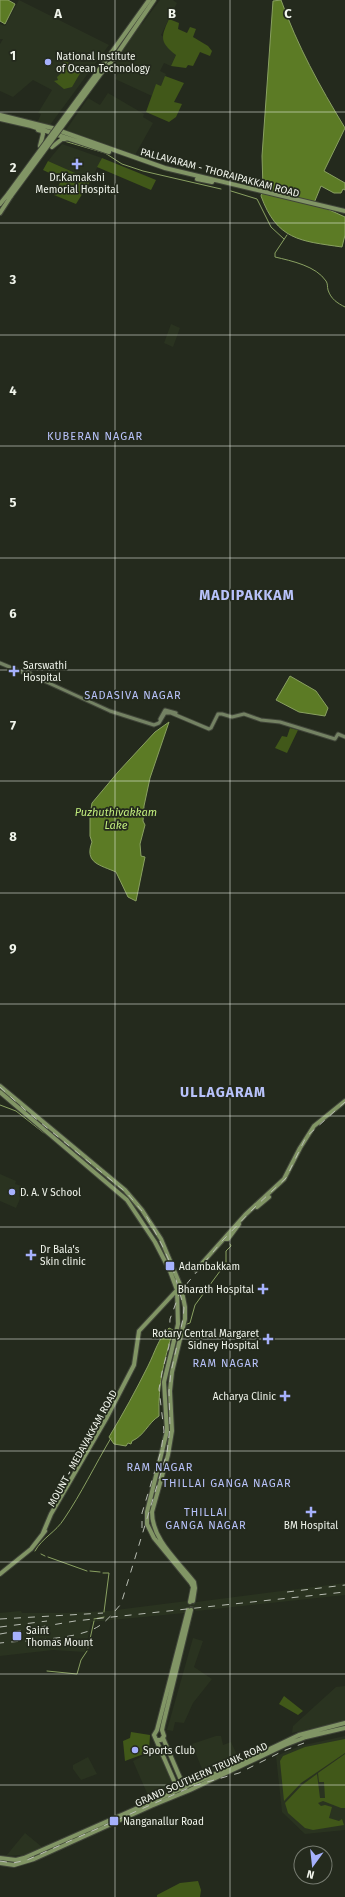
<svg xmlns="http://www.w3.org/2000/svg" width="345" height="1897" viewBox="0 0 345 1897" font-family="'Fira Sans',sans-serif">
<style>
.built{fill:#2a3320}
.green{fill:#415819}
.water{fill:#5c7b25;stroke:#89a061}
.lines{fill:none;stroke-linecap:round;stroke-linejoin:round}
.stream{stroke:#89a061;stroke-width:1}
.primary-tunnel{stroke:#43483c;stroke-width:4;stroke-dasharray:4 2;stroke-linecap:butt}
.secondary-casing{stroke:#404539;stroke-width:5}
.primary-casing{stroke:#404539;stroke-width:6}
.secondary{stroke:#748263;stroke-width:3}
.primary{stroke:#819565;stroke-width:4}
.rail{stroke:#b9beb4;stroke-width:1;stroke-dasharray:7 7;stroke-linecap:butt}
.primary-bridge-casing{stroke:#404539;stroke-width:6;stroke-linecap:butt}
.primary-bridge{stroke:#819565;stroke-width:4}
.grid{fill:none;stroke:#f1f5ec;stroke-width:1;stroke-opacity:0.55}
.poi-dot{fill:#a6b1fc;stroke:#242a1d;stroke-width:1.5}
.labels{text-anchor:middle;stroke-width:3.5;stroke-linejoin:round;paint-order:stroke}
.poi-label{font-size:10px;fill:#f1f5ec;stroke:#242a1d;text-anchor:start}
.street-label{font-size:10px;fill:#f1f5ec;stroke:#242a1d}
.neighbourhood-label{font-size:11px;letter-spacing:1px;fill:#b8c2fa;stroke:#242a1d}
.water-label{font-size:11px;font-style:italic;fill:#c0ec7d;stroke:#242a1d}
.district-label{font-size:14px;font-weight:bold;letter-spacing:1px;fill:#b8c2fa;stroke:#242a1d}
.grid-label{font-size:13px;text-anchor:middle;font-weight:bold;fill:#f1f5ec;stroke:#242a1d;stroke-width:3.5;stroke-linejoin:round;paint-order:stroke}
</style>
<rect width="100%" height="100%" fill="#242a1d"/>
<path class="built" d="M 19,0 L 109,45 L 50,125 L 38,121 L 41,114 L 38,113 L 52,90 L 33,80 L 13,97 L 0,91 L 0,44 L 3,39 L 0,39 L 0,24 L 5,26 Z
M 160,0 L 173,0 L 177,3 L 161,35 L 165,38 L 176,55 L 171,66 L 164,63 L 160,71 L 166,74 L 161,86 L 156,85 L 152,96 L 115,79 L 120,68 L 113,63 L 140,23 L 142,24 Z
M 108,93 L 144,114 L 143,117 L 153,123 L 135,155 L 66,130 L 88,98 L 100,105 Z
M 62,144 L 102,158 L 91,180 L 48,161 Z
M 171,324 L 180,328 L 173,347 L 164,343 Z
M 0,1174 L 16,1181 L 15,1184 L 25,1187 L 16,1208 L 0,1201 Z
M 345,1583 L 345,1595 L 196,1611 L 195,1610 L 185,1610 L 185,1613 L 91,1622 L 85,1652 L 53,1650 L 0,1656 L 0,1613 L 21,1611 L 22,1613 L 66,1613 L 108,1611 L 187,1601 L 188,1603 L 196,1602 Z
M 193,1638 L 203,1641 L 194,1667 L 212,1679 L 193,1703 L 184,1723 L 175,1722 L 173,1731 L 167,1730 Z
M 345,1686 L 345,1721 L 292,1733 L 293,1726 L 336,1687 Z
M 216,1736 L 221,1736 L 223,1745 L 231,1742 L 239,1759 L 204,1774 L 192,1744 Z
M 345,1736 L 345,1830 L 305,1834 L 282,1812 L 276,1756 L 300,1746 Z
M 159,1748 L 175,1789 L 150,1800 L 133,1761 Z
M 88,1757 L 97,1774 L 81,1780 L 73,1769 L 73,1765 Z
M 25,1833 L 42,1847 L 24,1855 L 6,1856 Z"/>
<path class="green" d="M 169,19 L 179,23 L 178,29 L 187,33 L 190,27 L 196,29 L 193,37 L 208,46 L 212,51 L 210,56 L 200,52 L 193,66 L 188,65 L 186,68 L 171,66 L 176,55 C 159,42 161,37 169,19 Z
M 63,60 L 82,70 L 72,87 L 64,89 L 54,81 L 58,80 L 57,77 L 66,69 Z
M 165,76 L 184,83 L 174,102 L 182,104 L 176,117 L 169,122 L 146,112 L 156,84 L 161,86 Z
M 102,158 L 156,180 L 151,190 L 97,167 Z
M 48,161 L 91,180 L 76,204 L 54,195 L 62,179 L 43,170 Z
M 290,728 L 298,730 L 287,753 L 275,748 L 282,736 L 287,737 Z
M 284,1696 L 303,1711 L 298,1715 L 279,1704 Z
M 131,1732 L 150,1735 L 149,1752 L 125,1761 L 123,1741 L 130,1738 Z
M 345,1739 L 345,1753 L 301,1783 L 284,1801 L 280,1761 L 283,1756 L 305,1747 Z
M 345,1754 L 345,1808 L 341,1808 L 323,1801 L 318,1803 L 321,1806 L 325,1805 L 332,1807 L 329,1818 L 339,1821 L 342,1819 L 344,1825 L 313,1830 L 305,1828 L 288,1813 L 285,1803 L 302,1785 L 317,1774 L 320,1798 L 325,1798 L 324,1782 L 319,1782 L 318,1773 Z
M 198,1881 L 201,1890 L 200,1897 L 157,1897 L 157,1895 L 180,1883 Z"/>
<path class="water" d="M 0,0 L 8,0 L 15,4 L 5,24 L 0,21 Z
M 281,0 C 298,47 319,85 345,128 L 324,171 L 345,183 L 345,190 L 343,189 L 341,193 L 334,193 L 321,186 L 314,203 L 345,217 L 345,235 L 342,247 C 300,241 277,240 261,196 L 263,188 L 262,156 L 273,1 Z
M 290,676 L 316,691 L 328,708 L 325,716 L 299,712 L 276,700 Z
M 169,722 L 150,778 L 144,806 L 143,821 L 145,825 L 140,844 L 141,856 L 145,857 L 136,901 L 128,897 L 116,872 C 100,865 84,863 92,842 L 90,836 L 90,815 L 92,803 L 118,772 L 155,732 Z
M 169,1328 L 173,1330 C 164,1362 158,1382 159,1416 C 148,1423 144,1436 132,1441 L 131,1444 L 128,1443 L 126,1446 L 114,1444 L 109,1437 C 123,1414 136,1390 148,1366 C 155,1352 158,1339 169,1328 Z"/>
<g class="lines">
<path class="stream" d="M 64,141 L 105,153 L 122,164 L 143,171 L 221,189
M 231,191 L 257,199 L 271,227 L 284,239
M 287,235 L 275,253 L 275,257 C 292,261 316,266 326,281 C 328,284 327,286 328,290 C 331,299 337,303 345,307
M 0,1105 L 16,1111 L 44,1133
M 184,1325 L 190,1323 L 195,1305 L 226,1263 L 226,1251 L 231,1246 L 230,1244
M 35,1551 C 42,1538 56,1532 64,1519 C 81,1494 95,1465 111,1438
M 41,1554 L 45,1556
M 48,1557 L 87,1571
M 90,1571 L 100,1572
M 103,1573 L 109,1573 L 104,1612
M 94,1619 L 104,1617
M 88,1648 L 94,1621
M 47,1671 L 77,1674 L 81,1660 L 87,1651"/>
<path class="primary-tunnel" d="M 191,1610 L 193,1601"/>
<g class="secondary-casing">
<path id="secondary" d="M 0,663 L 24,673 L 30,673
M 29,674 L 110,711 L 154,725 L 159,723 L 165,713 L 171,713 L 209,729 L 211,728 L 218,714 L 222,714 L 232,717 L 244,714 L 261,720 L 280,722 L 335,739 L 338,734 L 345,737
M 160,719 L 165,710 L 176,713"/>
</g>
<g class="primary-casing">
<path id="primary" d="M 99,70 L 149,0
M 102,72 L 113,60 L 154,0
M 0,115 L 52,128 L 165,168 L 345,211
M 0,119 L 31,126 L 109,152
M 38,130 L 42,131 L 43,134 L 40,146
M 52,147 L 62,139 L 65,139
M 197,179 L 212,182
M 0,204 L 8,194
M 0,213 L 11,196
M 0,1086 L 125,1190 L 142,1210 L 161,1239 L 181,1287 L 185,1307 L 185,1319 L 172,1372 L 170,1391 L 172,1431 L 168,1455 L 152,1512 C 152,1540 178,1561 194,1582 L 195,1588 L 193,1601
M 0,1092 L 127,1200 L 155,1242 L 170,1271 L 177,1290 L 178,1324 L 164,1382 L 167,1431 L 147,1512 L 147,1524 L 154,1538 L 191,1583 L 193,1587 L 190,1602
M 257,1207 L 269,1197
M 224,1239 L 228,1239 L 239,1224
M 196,1270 L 245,1215 L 284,1179 L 300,1148 L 314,1126 L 345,1101
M 43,1533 L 51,1514 L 106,1419 L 134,1365 L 139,1331 L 177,1290
M 0,1574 L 31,1549 L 45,1531
M 163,1738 L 184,1787
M 157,1740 L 161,1740 L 164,1736 L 162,1730 L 163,1725 L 191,1610
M 178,1790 L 154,1735 L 157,1730 L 188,1610
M 0,1858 L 16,1860 L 24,1858 L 251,1758 L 299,1735 L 345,1723
M 0,1863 L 14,1865 L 34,1859 L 151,1806 L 190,1790 L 285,1745 L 306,1737 L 345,1728"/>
</g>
<use href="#secondary" class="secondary"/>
<use href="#primary" class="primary"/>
<path class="rail" d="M 0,1087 L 24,1109 L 127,1193 L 147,1217 L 162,1245 L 173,1269 L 184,1308 L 183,1319 L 171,1372 L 169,1391 L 170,1427 L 167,1453 L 121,1604 C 114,1612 108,1620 99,1626 C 78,1640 26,1640 0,1643
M 142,1528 L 142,1513 L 161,1451 L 164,1431 L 159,1389 L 162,1372 L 169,1346 L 170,1319 L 180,1292 L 223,1240 L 255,1207 L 286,1178 L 306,1137 L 345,1102
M 287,1592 L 345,1585
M 0,1619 L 103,1613
M 0,1627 L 47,1621
M 0,1634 L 75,1621 L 345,1592
M 0,1861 L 13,1863 L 27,1860 L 193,1786 L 239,1773 L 283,1751 L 304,1743"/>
<g class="primary-bridge-casing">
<path id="primary-bridge" d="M 8,194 L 99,70
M 11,196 L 102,72"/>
</g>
<use href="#primary-bridge" class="primary-bridge"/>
</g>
<path class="grid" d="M 115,0 L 115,1897M 230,0 L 230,1897M 0,112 L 345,112M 0,223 L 345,223M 0,335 L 345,335M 0,446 L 345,446M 0,558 L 345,558M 0,670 L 345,670M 0,781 L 345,781M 0,893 L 345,893M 0,1004 L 345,1004M 0,1116 L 345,1116M 0,1227 L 345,1227M 0,1339 L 345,1339M 0,1451 L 345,1451M 0,1562 L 345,1562M 0,1674 L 345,1674M 0,1785 L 345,1785"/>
<g class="poi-dot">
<circle cx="48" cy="62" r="4"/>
<path d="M75 158h4v4h4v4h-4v4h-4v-4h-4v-4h4z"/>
<path d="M12 665h4v4h4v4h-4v4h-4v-4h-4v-4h4z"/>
<circle cx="12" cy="1192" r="4"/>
<path d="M29 1249h4v4h4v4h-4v4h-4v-4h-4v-4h4z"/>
<rect x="165" y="1261" width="10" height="10" rx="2"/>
<path d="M261 1283h4v4h4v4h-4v4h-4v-4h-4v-4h4z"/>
<path d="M266 1333h4v4h4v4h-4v4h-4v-4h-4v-4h4z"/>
<path d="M283 1390h4v4h4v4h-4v4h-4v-4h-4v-4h4z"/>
<path d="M309 1506h4v4h4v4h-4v4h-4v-4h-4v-4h4z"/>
<rect x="12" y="1631" width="10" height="10" rx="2"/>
<circle cx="135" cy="1750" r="4"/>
<rect x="109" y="1816" width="10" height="10" rx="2"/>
</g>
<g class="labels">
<g class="poi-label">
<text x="56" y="60">National Institute<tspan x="56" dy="12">of Ocean Technology</tspan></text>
<text x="77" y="181" text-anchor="middle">Dr.Kamakshi<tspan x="77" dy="12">Memorial Hospital</tspan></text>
<text x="23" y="669">Sarswathi<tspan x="23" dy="12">Hospital</tspan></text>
<text x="20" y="1196">D. A. V School</text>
<text x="40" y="1253">Dr Bala's<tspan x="40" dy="12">Skin clinic</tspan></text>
<text x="179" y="1270">Adambakkam</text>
<text x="254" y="1293" text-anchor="end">Bharath Hospital</text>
<text x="259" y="1337" text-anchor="end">Rotary Central Margaret<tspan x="259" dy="12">Sidney Hospital</tspan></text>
<text x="276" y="1400" text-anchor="end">Acharya Clinic</text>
<text x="311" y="1529" text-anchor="middle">BM Hospital</text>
<text x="26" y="1634">Saint<tspan x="26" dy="12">Thomas Mount</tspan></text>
<text x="143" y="1754">Sports Club</text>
<text x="123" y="1825">Nanganallur Road</text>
</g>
<g class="street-label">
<text transform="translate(220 172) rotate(15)" y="4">PALLAVARAM - THORAIPAKKAM ROAD</text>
<text transform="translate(82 1448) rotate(-61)" y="4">MOUNT - MEDAVAKKAM ROAD</text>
<text transform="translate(201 1774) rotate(-24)" y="4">GRAND SOUTHERN TRUNK ROAD</text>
</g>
<g class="neighbourhood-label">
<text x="95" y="440">KUBERAN NAGAR</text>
<text x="133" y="699">SADASIVA NAGAR</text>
<text x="226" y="1367">RAM NAGAR</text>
<text x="160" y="1471">RAM NAGAR</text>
<text x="227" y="1487">THILLAI GANGA NAGAR</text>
<text x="206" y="1516">THILLAI<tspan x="206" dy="13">GANGA NAGAR</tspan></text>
</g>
<g class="water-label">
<text x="116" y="816">Puzhuthivakkam<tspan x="116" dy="13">Lake</tspan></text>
</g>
<g class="district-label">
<text x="247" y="600">MADIPAKKAM</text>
<text x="223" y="1097">ULLAGARAM</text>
</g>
</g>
<g class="grid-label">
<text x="58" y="18">A</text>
<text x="172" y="18">B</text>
<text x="288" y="18">C</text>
<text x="13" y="60">1</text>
<text x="13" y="172">2</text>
<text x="13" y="284">3</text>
<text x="13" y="395">4</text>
<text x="13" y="507">5</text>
<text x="13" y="618">6</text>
<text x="13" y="730">7</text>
<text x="13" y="841">8</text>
<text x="13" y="953">9</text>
</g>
<g transform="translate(313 1865) rotate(195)"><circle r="19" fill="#242a1d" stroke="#767b70"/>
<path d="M0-3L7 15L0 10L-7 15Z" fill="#a6b1fc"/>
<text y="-6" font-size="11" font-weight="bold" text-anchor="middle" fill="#f1f5ec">N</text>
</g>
</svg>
